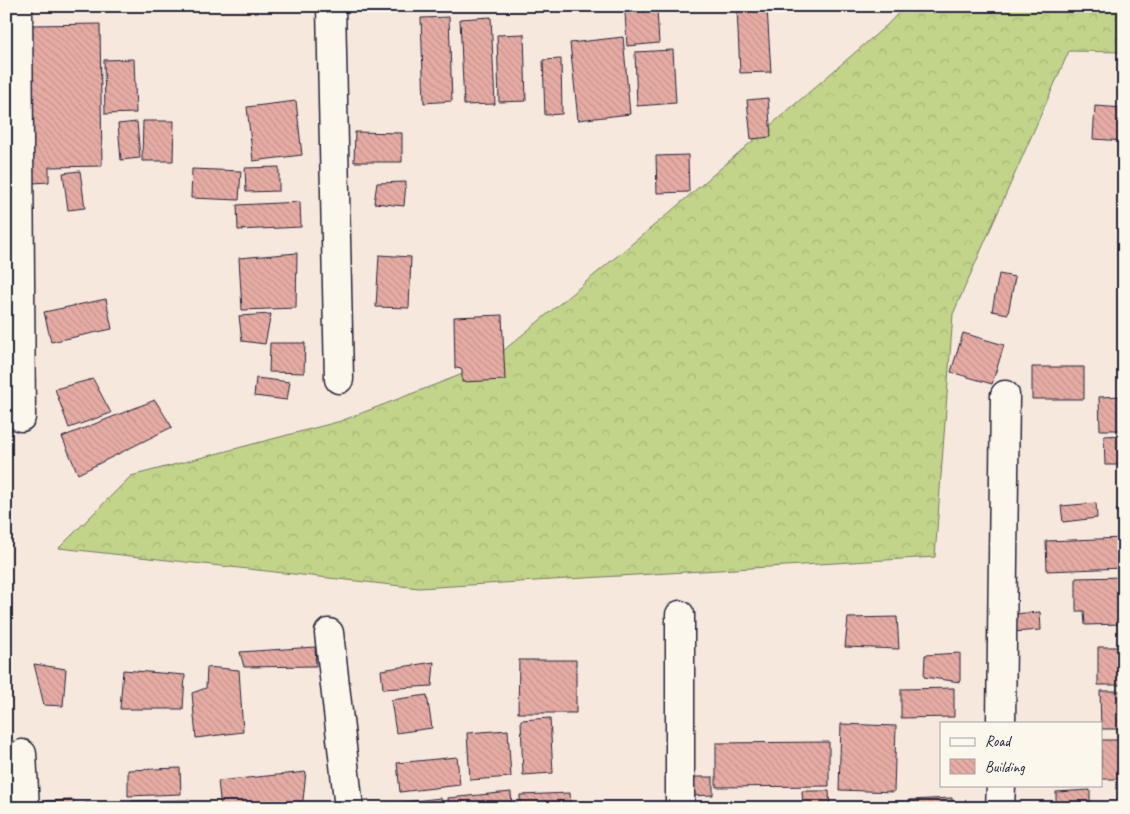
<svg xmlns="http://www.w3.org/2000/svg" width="1130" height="814" viewBox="0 0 1130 814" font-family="Caveat,sans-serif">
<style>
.forest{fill:url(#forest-crowns);stroke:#727b62}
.building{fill:url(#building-back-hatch);stroke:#22223b}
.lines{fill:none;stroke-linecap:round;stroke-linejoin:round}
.minor-casing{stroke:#22223b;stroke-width:31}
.minor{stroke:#fbf7ec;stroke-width:28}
</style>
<defs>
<pattern id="forest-crowns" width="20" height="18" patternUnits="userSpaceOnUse" patternTransform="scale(1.25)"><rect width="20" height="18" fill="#c1d489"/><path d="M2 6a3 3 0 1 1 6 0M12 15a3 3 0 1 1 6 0" fill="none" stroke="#a6b677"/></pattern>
<pattern id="building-back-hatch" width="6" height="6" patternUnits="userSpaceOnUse" patternTransform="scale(1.25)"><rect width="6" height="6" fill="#e6aca3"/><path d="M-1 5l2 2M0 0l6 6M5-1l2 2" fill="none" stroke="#c5948d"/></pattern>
</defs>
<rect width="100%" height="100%" fill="#f7e8dd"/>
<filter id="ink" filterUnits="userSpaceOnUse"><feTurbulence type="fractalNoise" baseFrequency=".02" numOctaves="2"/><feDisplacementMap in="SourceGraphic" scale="10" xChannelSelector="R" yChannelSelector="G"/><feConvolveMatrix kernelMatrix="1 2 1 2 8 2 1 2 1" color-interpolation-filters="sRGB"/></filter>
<g filter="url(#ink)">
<path class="forest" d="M 905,6 L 1124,6 L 1124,52 L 1069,51 L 953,314 L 935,557 L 419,588 L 59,548 L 131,476 L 341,421 L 486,365 L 663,218 L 887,25 Z"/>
<path class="building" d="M 767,8 L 771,72 L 740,73 L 737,9 Z
M 657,10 L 659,43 L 627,46 L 625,12 Z
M 449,17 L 452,101 L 424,103 L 421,18 Z
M 491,17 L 495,104 L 464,105 L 460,19 Z
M 100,24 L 102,166 L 49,167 L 49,182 L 33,183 L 31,25 Z
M 524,34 L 526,101 L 499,102 L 497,35 Z
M 623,37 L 630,114 L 578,120 L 570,43 Z
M 673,50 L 676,103 L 637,106 L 635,52 Z
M 134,59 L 136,113 L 105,114 L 104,60 Z
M 561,59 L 562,114 L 545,115 L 543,60 Z
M 768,98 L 771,137 L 751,139 L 747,100 Z
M 296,101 L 302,155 L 253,161 L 247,107 Z
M 1095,106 L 1124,108 L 1124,141 L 1093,139 Z
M 143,121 L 174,121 L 173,161 L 142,161 Z
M 137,122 L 140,158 L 121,160 L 118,124 Z
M 355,132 L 402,133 L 402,162 L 354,162 Z
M 688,155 L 689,192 L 657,193 L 656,156 Z
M 279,167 L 279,191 L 246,192 L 245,168 Z
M 192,169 L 241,171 L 239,200 L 191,198 Z
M 80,171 L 85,208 L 68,210 L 63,173 Z
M 406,182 L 404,206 L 374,203 L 377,183 Z
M 300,202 L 301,227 L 238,230 L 237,205 Z
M 297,253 L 296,308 L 242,310 L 239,258 Z
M 379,255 L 411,257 L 409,308 L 376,307 Z
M 999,274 L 1015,277 L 1008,314 L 992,311 Z
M 106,299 L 112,329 L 51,342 L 44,312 Z
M 271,314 L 265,344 L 242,341 L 239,316 Z
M 502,315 L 505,380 L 462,382 L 462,369 L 455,368 L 454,317 Z
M 963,333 L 1004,345 L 992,384 L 951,372 Z
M 270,343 L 305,343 L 304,373 L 269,372 Z
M 1032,367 L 1084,367 L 1084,399 L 1032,399 Z
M 256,378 L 290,382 L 287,400 L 254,396 Z
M 93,379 L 111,413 L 69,428 L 55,389 Z
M 1124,396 L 1124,430 L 1100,430 L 1099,397 Z
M 155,400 L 172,427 L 78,474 L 62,437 Z
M 1124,435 L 1124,465 L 1105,465 L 1104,436 Z
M 1096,503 L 1097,518 L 1063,522 L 1061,506 Z
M 1117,509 L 1124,509 L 1124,536 L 1118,537 Z
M 1124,538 L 1124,568 L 1047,571 L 1046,541 Z
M 1124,577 L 1124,624 L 1085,625 L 1084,611 L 1076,611 L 1076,578 Z
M 1040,612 L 1041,630 L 1012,632 L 1011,614 Z
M 897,617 L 899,649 L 845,647 L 848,618 Z
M 315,647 L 316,666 L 244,667 L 240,652 Z
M 1098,647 L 1124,647 L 1124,685 L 1098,685 Z
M 960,653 L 960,682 L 924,677 L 925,655 Z
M 519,660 L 576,660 L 576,713 L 518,713 Z
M 434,662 L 432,686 L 383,689 L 381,670 Z
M 34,664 L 66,669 L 63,706 L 44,705 Z
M 207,667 L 239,670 L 243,732 L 196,738 L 192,693 L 206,688 Z
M 123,670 L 185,675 L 183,709 L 120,709 Z
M 954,688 L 954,717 L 901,718 L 901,689 Z
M 1100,691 L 1124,691 L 1124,729 L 1101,729 Z
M 427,695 L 432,728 L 396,733 L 391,700 Z
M 550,718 L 553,773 L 523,775 L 521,720 Z
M 841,724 L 896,726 L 894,792 L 839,790 Z
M 508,730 L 511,777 L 470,780 L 467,733 Z
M 6,731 L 9,731 L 17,774 L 6,774 Z
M 1101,740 L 1124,740 L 1124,779 L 1101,779 Z
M 829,742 L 829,786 L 716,787 L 716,743 Z
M 457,757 L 460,785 L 400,792 L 397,763 Z
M 180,768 L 181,794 L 128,796 L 128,770 Z
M 306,772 L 303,800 L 292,808 L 221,808 L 218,781 Z
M 691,777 L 713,777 L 713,795 L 691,796 Z
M 1090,790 L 1090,808 L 1056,808 L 1056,792 Z
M 802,791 L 829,791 L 830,808 L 803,808 Z
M 511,792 L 512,808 L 449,808 L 448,798 Z
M 570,793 L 571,808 L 520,808 L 520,795 Z
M 441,798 L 442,808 L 397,808 L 396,803 Z
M 952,798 L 953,808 L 909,808 L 909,800 Z
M 74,800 L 72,808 L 45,808 L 46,801 Z
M 189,800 L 189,808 L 132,808 L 132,801 Z
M 904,802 L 904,808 L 839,808 L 839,803 Z
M 85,803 L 125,803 L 125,808 L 85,808 Z"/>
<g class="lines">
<g class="minor-casing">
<path id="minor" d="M 18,6 L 21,417
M 331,6 L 339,379
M 680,615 L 680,808
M 329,633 L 349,808
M 1001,723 L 1005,395
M 22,754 L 25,808
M 1000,808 L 1001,785"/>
</g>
<use href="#minor" class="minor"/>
</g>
</g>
<rect width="1130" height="814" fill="none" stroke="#fbf7ec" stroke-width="25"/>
<rect x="12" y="12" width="1105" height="789" fill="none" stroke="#22223b" stroke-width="2" filter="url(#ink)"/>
<rect x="940" y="722" width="162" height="65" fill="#fbf7ec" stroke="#a4a2a5"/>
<rect x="950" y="738" width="25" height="8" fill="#fbf7ec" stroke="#a4a2a5"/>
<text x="985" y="746" font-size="15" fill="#22223b">Road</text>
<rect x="950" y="759" width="25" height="15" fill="url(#building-back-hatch)" stroke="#a4a2a5"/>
<text x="985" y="772" font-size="15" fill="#22223b">Building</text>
</svg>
